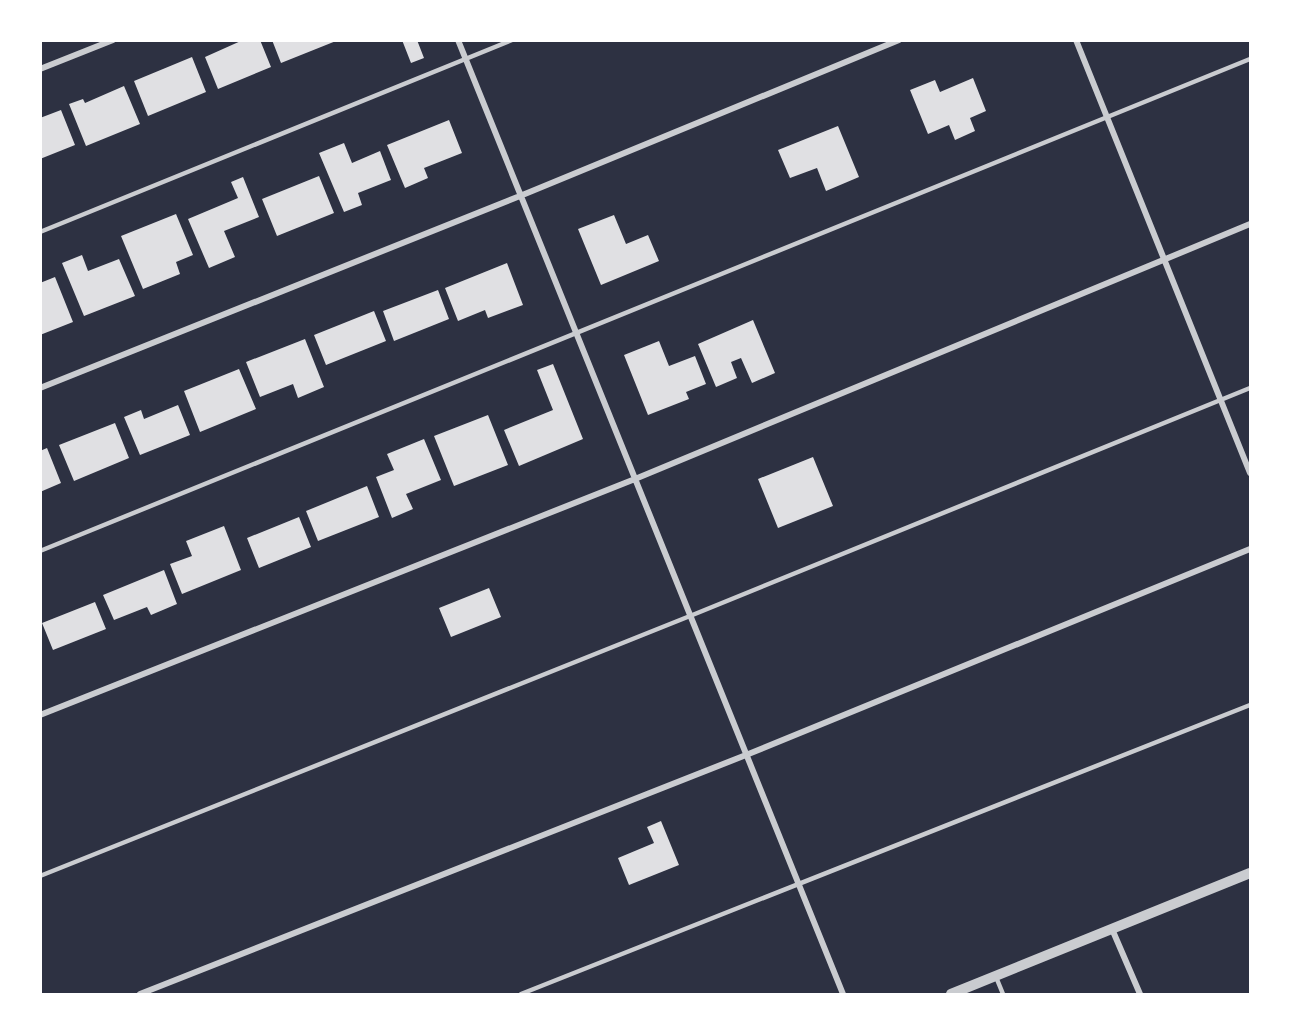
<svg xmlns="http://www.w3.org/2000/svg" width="1291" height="1035" viewBox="0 0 1291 1035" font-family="'PT Sans',sans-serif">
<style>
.building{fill:#e0e0e3}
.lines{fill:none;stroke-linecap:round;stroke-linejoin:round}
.service{stroke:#caccd0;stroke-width:4.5}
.minor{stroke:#caccd0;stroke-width:6}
.tertiary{stroke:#caccd0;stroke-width:10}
</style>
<rect width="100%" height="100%" fill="#2d3142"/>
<path class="building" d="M 243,40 L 260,40 L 271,67 L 218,89 L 205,57 Z
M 272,40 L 336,40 L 336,41 L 281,63 Z
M 402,40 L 417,40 L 424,58 L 411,63 Z
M 192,57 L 206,92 L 148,116 L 134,81 Z
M 973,78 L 986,111 L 970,118 L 975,131 L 955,140 L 949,125 L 928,134 L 910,90 L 935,80 L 940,92 Z
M 124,86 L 140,124 L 86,146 L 69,104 L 83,99 L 85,103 Z
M 61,110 L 75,145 L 40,159 L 40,118 Z
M 449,120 L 462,153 L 424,168 L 428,178 L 405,188 L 387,145 Z
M 838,126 L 859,177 L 826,191 L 817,168 L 790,178 L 778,150 Z
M 344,143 L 352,163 L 380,151 L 391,180 L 358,193 L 362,205 L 344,212 L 319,153 Z
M 319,176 L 334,213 L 277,236 L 262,199 Z
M 243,177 L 259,217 L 224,231 L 235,257 L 209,268 L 188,219 L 238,198 L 231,182 Z
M 176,214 L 193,255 L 176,262 L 180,274 L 143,289 L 121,236 Z
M 614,215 L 626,244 L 648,235 L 659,261 L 601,285 L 578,229 Z
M 82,255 L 88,271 L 119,259 L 135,296 L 84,316 L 62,263 Z
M 507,263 L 523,305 L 488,318 L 485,310 L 458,321 L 445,288 Z
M 55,277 L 73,322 L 40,335 L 40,283 Z
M 438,290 L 449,319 L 394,341 L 383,311 Z
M 374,311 L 386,341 L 326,365 L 314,335 Z
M 753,320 L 775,373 L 752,383 L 741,358 L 731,362 L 737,378 L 716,387 L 698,344 Z
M 305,339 L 324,387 L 298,398 L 293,384 L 260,397 L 246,362 Z
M 659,341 L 669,366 L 695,356 L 706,384 L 686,392 L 689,399 L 648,415 L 624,355 Z
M 553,364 L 583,439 L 519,466 L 504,430 L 553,410 L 537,370 Z
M 239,369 L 256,409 L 200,432 L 184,391 Z
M 178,405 L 190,435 L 140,455 L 124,417 L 141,410 L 144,419 Z
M 488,415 L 508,465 L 454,486 L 434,436 Z
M 115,423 L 129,458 L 74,481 L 59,445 Z
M 424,439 L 441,480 L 406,494 L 413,509 L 392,518 L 376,477 L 394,470 L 387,454 Z
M 47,448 L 61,483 L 40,492 L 40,451 Z
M 813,457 L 833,506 L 778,528 L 758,479 Z
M 367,486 L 379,517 L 318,541 L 306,511 Z
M 299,517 L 311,547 L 259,568 L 247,538 Z
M 224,526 L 241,570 L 182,594 L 170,564 L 192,556 L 186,541 Z
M 164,570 L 177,604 L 151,615 L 147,607 L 114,620 L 103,595 Z
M 489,588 L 501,617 L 451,637 L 439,608 Z
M 95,602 L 106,629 L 53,650 L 42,623 Z
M 661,821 L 679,865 L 629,885 L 618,858 L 654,843 L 647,827 Z"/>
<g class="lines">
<path class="service" d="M 40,232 L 512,40
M 40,551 L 1250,59
M 40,876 L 690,616 L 1250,388
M 996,977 L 1003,994
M 521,994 L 1250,705"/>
<path class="minor" d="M 458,40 L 843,994
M 1076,40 L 1250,473
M 40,69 L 113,40
M 40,388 L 520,196 L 899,40
M 40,715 L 635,479 L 1250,224
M 1112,929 L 1140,994
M 140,994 L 746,755 L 1250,549"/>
<path class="tertiary" d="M 951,994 L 1250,873"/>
</g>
<rect width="1291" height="1035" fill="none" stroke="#ffffff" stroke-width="84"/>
</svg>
